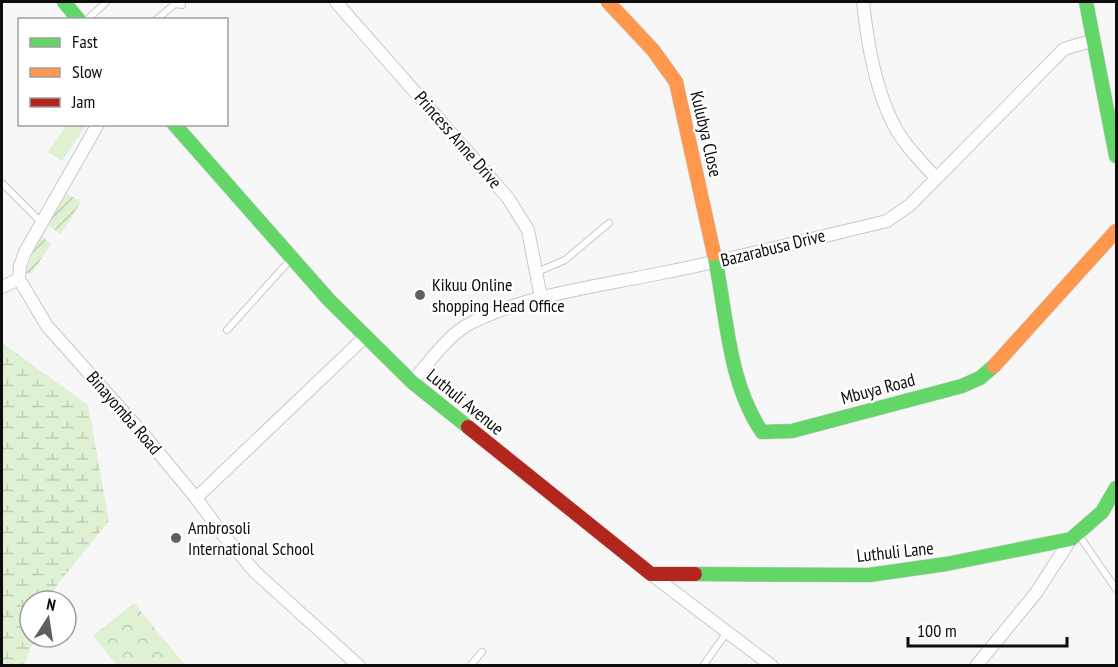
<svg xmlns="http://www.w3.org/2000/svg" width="1118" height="667" viewBox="0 0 1118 667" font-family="'PT Sans Narrow',sans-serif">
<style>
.grass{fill:#dff0d3}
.forest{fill:url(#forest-crowns)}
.wetland{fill:url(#wetland-marsh)}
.garden{fill:url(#garden-furrows)}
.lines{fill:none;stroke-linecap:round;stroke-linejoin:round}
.lane-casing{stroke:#c8c8c8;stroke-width:8}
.street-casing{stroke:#c8c8c8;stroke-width:14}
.fast-casing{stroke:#c8c8c8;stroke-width:15}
.slow-casing{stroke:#c8c8c8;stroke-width:15}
.jam-casing{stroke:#c8c8c8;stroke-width:15}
.lane{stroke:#fefefe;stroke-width:6}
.street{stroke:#fefefe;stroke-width:12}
.fast{stroke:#63d668;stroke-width:14}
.slow{stroke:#ff974d;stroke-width:14}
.jam{stroke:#b3261e;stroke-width:14}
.poi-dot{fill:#5f5f5f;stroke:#fff;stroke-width:2}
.labels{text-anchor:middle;stroke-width:5;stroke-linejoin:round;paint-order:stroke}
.street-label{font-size:18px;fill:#0d0d0d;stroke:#fff}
.poi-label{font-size:18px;fill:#0d0d0d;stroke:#fff;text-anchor:start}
</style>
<defs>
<pattern id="forest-crowns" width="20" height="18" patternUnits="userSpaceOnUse" patternTransform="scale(1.5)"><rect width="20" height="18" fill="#dff0d3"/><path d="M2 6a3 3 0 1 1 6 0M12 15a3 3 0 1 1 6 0" fill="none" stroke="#becdb4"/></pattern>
<pattern id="wetland-marsh" width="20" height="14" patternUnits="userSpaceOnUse" patternTransform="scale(1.5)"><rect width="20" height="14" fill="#dff0d3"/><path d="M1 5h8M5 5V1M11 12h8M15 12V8" fill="none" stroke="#becdb4"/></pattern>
<pattern id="garden-furrows" width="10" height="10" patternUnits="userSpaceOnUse" patternTransform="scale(1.5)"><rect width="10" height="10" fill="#dff0d3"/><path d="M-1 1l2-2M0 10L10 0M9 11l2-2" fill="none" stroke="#becdb4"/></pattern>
</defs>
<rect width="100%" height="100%" fill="#f7f7f7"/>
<path class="grass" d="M 67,124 L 86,125 L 62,161 L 48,152 Z"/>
<path class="forest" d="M 134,603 L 185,665 L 117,665 L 93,636 Z"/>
<path class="wetland" d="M 2,343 L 88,405 L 109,521 L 56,586 L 50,601 L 30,601 L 30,637 L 35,637 L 25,663 L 28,665 L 2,665 Z"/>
<path class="garden" d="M 66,193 L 81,202 L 61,234 L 46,224 Z
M 39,234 L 51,244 L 31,274 L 26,273 Z"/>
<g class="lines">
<g class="lane-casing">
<path id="lane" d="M 87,20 L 106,2
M 156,20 L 175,4 L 182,5
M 2,183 L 41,222
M 537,272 L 565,260 L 609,223
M 227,330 L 291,259
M 1078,534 L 1116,589
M 470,666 L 482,652
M 703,666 L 727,632"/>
</g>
<g class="street-casing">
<path id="street" d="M 336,2 L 508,198 L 528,230 L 541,298
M 863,2 C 867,40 874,84 891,119 C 901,142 920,160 936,178
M 98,124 L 25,252 L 20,266 L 19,279 L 47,326 L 144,435 L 196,498 L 220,531 L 255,572 L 359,666
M 2,287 L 19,279
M 412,382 C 428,364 448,335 469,324 C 521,296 603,285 662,273 C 737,258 812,239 887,221 L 910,205 L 1064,49 L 1094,40
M 196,498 L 365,337
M 652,575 L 772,666
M 976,666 L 1036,593 L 1071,539"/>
</g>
<g class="fast-casing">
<path id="fast" d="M 64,2 L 79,20
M 1086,2 L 1116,156
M 174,124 L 329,300 L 412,382 L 468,427
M 714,254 C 727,312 727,381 762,432 L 792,431 L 962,386 L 980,378 L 994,366
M 695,574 L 869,575 L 946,564 L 1071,539 L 1102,512 L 1116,488"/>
</g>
<g class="slow-casing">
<path id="slow" d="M 608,2 L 653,50 L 676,82 L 714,254
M 994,366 L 1116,231"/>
</g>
<g class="jam-casing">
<path id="jam" d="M 468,427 L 651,574 L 695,574"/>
</g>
<use href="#lane" class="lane"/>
<use href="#street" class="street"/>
<use href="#fast" class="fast"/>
<use href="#slow" class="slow"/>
<use href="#jam" class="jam"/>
</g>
<g class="poi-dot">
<circle cx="420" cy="295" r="6"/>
<circle cx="176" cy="538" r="6"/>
</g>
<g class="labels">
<g class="street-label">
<text transform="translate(706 134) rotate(77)" y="6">Kulubya Close</text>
<text transform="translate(458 140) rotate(49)" y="6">Princess Anne Drive</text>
<text transform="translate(773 248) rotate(-14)" y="6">Bazarabusa Drive</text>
<text transform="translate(878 389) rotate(-15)" y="6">Mbuya Road</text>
<text transform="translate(465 402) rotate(39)" y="6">Luthuli Avenue</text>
<text transform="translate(124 413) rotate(49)" y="6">Binayomba Road</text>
<text transform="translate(895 552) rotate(-6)" y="6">Luthuli Lane</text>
</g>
<g class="poi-label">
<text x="432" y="291">Kikuu Online<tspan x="432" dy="21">shopping Head Office</tspan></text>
<text x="188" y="534">Ambrosoli<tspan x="188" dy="21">International School</tspan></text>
</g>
</g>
<rect width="1118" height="667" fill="none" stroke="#0d0d0d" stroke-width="6"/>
<rect x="18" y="18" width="210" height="108" fill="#ffffff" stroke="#9e9e9e" stroke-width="1.5"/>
<rect x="30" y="38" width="30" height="9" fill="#63d668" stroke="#9e9e9e" stroke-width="1.5"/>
<text x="72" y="48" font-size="18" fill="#0d0d0d">Fast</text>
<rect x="30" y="68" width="30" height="9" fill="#ff974d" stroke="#9e9e9e" stroke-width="1.5"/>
<text x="72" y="78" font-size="18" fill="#0d0d0d">Slow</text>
<rect x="30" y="98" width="30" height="9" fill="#b3261e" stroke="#9e9e9e" stroke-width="1.5"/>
<text x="72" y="108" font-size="18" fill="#0d0d0d">Jam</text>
<g transform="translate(48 619) rotate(12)"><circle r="28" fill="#ffffff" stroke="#9e9e9e" stroke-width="1.5"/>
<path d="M0-4.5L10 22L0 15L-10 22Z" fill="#5f5f5f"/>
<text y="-9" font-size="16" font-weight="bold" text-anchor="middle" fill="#0d0d0d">N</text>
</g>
<path d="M908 637v9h159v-9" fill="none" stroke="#0d0d0d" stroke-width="3"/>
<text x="917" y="637" font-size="18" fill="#0d0d0d" stroke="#ffffff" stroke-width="4.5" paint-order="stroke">100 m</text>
</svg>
